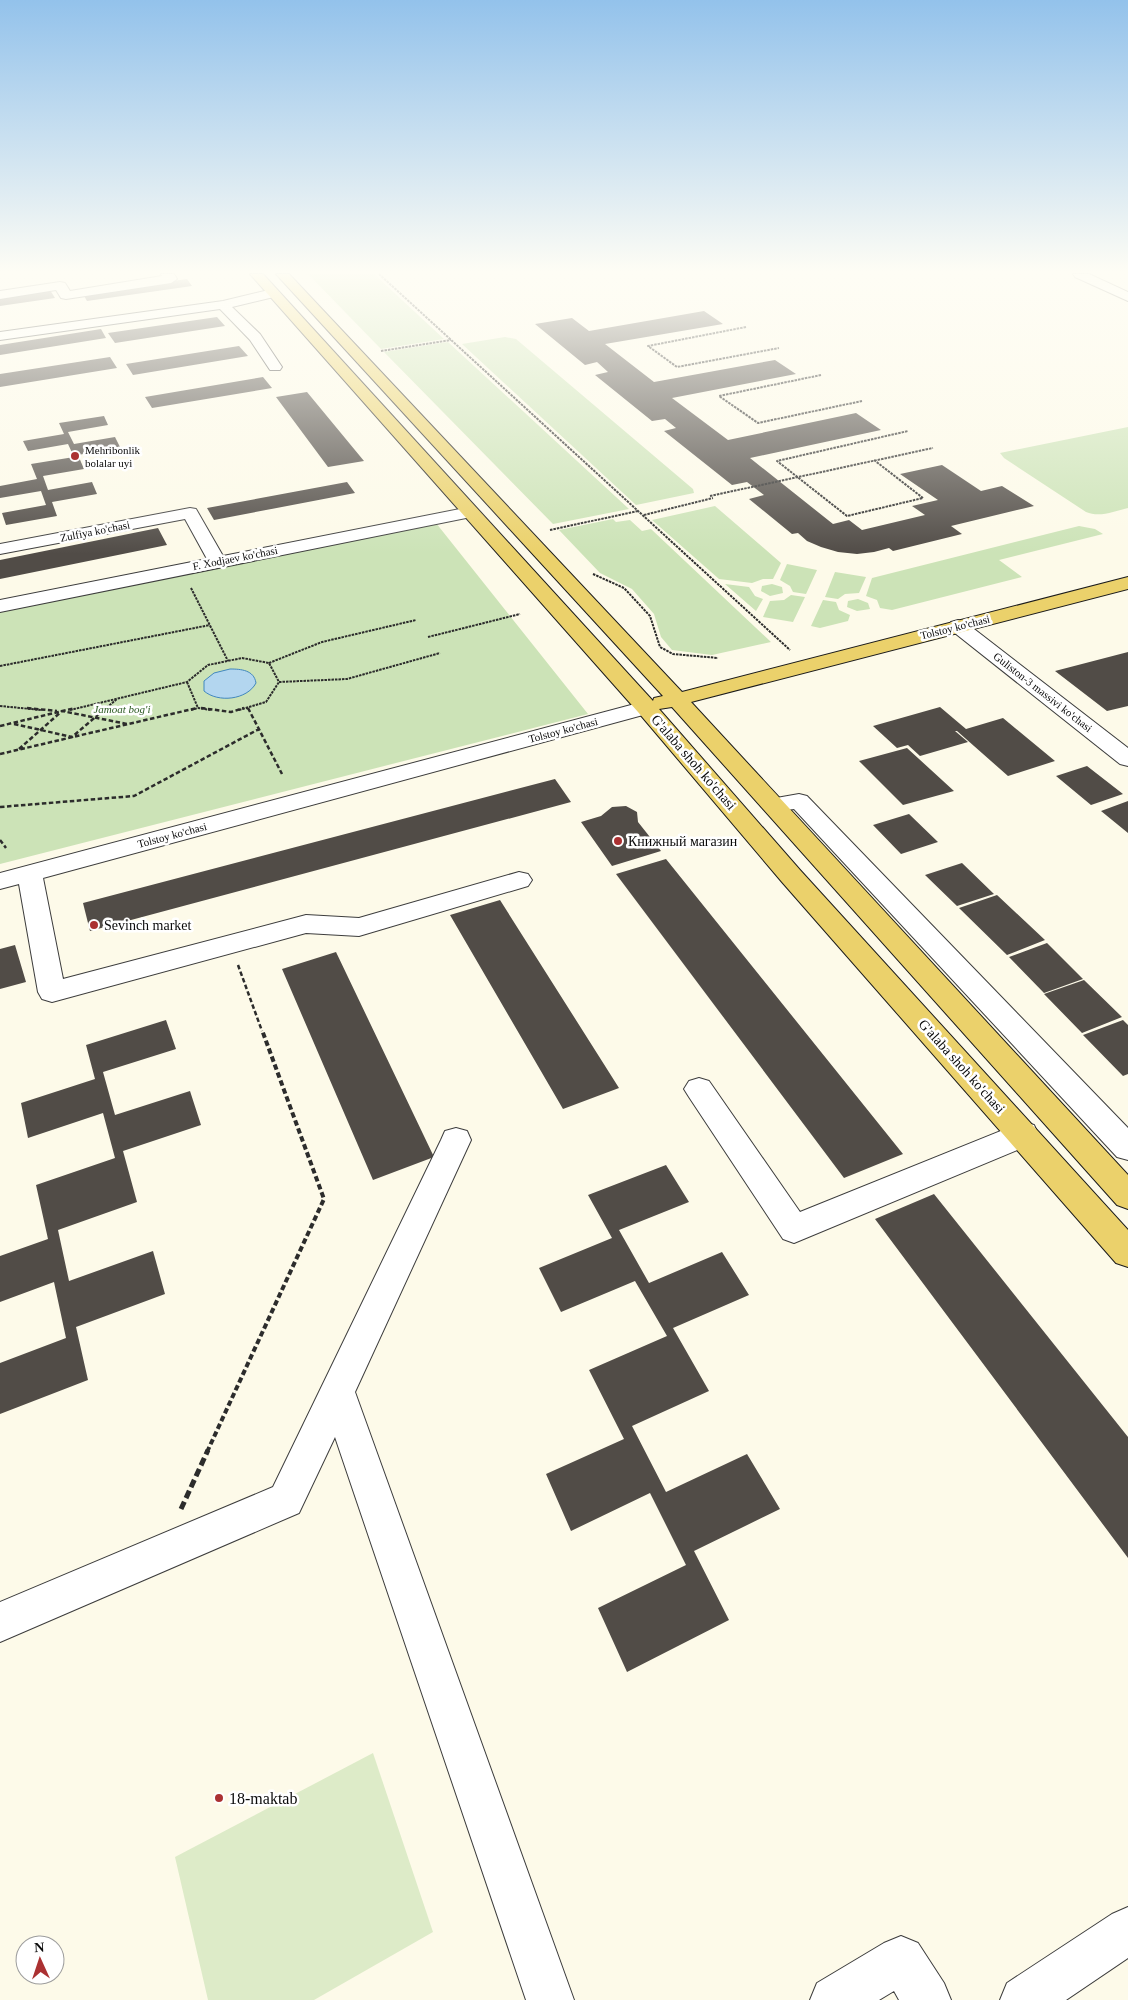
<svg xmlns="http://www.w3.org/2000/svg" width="1128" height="2000" viewBox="0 0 1128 2000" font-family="Georgia,serif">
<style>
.green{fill:#cce3b7}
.pitch{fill:#ddebc8}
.water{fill:#b3d6ef;stroke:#4187be}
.building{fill:#514c47}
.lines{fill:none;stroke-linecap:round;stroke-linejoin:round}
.minor-casing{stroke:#3d3d3d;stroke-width:2}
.major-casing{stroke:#1b1b1b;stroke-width:2}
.path-far3{stroke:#2c2c2c;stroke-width:2;stroke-dasharray:2.5 1;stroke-linecap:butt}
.path-far2{stroke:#2c2c2c;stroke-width:2.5;stroke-dasharray:4.5 2.5;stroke-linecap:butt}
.path-far1{stroke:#2c2c2c;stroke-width:4;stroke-dasharray:5.5 3;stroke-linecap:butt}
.path{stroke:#2c2c2c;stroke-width:5;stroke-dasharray:8 4;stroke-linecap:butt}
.minor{fill:#fff;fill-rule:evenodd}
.major{fill:#ebd16b;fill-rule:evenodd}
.poi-dot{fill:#ab3132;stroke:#fff;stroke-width:2}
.labels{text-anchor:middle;stroke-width:5;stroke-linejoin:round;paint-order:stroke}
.far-poi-label{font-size:11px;fill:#0a0a0a;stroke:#fff;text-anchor:start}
.far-street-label{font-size:11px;fill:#0a0a0a;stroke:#fff}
.far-park-label{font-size:11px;font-style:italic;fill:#2b5a22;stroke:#fff}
.street-label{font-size:14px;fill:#0a0a0a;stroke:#fff}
.poi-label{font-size:14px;fill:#0a0a0a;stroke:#fff;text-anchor:start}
.near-poi-label{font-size:16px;fill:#0a0a0a;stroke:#fff;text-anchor:start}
</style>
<rect width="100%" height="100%" fill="#fdfae9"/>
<path class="green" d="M 308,274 L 374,274 L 444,339 L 381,349 Z
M 505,337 L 516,339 L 693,489 L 694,493 L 636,505 L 462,344 Z
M 448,342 L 629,509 L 553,524 L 384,352 Z
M 1128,427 L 1128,508 C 1114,511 1100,518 1086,512 L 1004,458 L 1000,453 Z
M 715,506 L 781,563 L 773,579 L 763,579 L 752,583 L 719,579 L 652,520 Z
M 613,519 L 616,522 L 630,520 L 642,531 L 651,529 L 771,642 L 712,655 L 672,650 L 661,637 L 654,614 L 632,589 L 600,573 L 559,530 Z
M 436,523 L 588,714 L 0,864 L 0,611 Z
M 1079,526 L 1095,529 L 1103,534 L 999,560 L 1022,577 L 892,610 L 880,608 L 877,600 L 866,596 L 872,578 Z
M 787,564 L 817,570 L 806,594 L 793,592 L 790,586 L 780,580 Z
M 835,572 L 866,577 L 859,593 L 845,594 L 838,599 L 825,597 Z
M 725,584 L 749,587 L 755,596 L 763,599 L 756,611 Z
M 772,584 L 782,587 L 783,593 L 770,596 L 761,591 L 762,586 Z
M 791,595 L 805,597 L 793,622 L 763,617 L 770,601 L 784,600 Z
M 858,599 L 868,603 L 870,609 L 857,611 L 847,607 L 848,601 Z
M 823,600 L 836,602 L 839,610 L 850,615 L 848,621 L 820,628 L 811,626 Z"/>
<path class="pitch" d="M 373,1753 L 433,1932 L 314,2000 L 208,2000 L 175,1857 Z"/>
<path class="water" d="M 230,669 C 241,669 254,670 256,683 C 247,700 218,703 204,691 L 204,681 L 214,673 Z"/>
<path class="building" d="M 187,279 L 192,286 L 87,301 L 83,294 Z
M 50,290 L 55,298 L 0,306 L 0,297 Z
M 704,311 L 723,324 L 605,344 L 654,382 L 775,360 L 796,374 L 672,398 L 728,440 L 856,413 L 881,430 L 750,458 L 833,524 L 849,520 L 862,530 L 925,515 L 912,506 L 938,500 L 900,474 L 942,465 L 981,491 L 1002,486 L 1034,506 L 951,526 L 962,534 L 893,551 L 889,548 L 874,552 L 857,554 L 838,552 L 821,547 L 807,541 L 798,533 L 792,534 L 749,499 L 764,495 L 747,482 L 732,485 L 664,431 L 676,428 L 665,419 L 652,421 L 595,375 L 608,372 L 597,362 L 585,365 L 535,324 L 572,318 L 589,331 Z
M 217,317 L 225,326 L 115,343 L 108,333 Z
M 101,329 L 106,338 L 0,355 L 0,345 Z
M 239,346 L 248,356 L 133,375 L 126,364 Z
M 110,357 L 117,368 L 0,387 L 0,374 Z
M 263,377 L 272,388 L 152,408 L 145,397 Z
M 307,392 L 364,461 L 328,467 L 276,397 Z
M 104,416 L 108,425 L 68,432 L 74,444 L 115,437 L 120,447 L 78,455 L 84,469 L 43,476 L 48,490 L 92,482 L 97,494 L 52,502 L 57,516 L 6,525 L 2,513 L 46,505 L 41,491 L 0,498 L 0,486 L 37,479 L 31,464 L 74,457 L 68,444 L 28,451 L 23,441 L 64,434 L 59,423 Z
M 347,482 L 355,493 L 214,520 L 207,508 Z
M 158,528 L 167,545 L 0,579 L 0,560 Z
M 1128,652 L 1128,706 L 1107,711 L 1055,671 Z
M 940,707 L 966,729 L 1003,718 L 1055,761 L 1008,776 L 957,731 L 955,731 L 968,742 L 920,756 L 908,745 L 897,748 L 873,726 Z
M 907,748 L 954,791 L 903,805 L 859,761 Z
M 1087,766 L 1123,794 L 1091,805 L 1056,776 Z
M 555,779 L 571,802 L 90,931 L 83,903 Z
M 1128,801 L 1128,833 L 1101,811 Z
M 626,806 L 637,812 L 638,822 L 661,851 L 612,866 L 581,822 L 601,816 L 612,807 Z
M 909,814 L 938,842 L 901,854 L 873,825 Z
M 666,859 L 903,1154 L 844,1178 L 616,874 Z
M 962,863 L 994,894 L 957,906 L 925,875 Z
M 997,895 L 1045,940 L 1007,955 L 959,908 Z
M 500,900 L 619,1088 L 563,1109 L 450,915 Z
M 1047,943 L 1083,979 L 1044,993 L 1009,957 Z
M 15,945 L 26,982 L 0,989 L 0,949 Z
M 336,952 L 434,1157 L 373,1180 L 282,969 Z
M 1084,980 L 1122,1017 L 1082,1033 L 1044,994 Z
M 166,1020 L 176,1049 L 103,1072 L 115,1115 L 190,1091 L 201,1125 L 123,1151 L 137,1202 L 58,1230 L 69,1281 L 153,1251 L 165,1294 L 76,1327 L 88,1380 L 0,1414 L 0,1363 L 66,1338 L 54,1282 L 0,1302 L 0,1256 L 48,1239 L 36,1185 L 115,1158 L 103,1113 L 28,1138 L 21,1103 L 95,1079 L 86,1045 Z
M 1123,1020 L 1128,1025 L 1128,1074 L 1123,1076 L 1083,1035 Z
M 666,1165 L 689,1202 L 619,1230 L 649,1283 L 722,1252 L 749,1295 L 673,1328 L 709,1391 L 632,1426 L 666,1492 L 747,1454 L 780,1509 L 694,1551 L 729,1620 L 627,1672 L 598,1608 L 686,1565 L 650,1493 L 571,1531 L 546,1474 L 624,1439 L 589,1370 L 667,1336 L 635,1281 L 561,1312 L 539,1268 L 612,1238 L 588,1195 Z
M 934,1194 L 1128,1437 L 1128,1558 L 875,1219 Z"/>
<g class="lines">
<g class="minor-casing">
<path id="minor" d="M 161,274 L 174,274 L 177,279 L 171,283 L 66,299 L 61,298 L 56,290 L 0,299 L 0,291 L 60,282 L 65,283 L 70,291 L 162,276 Z
M 1073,274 L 1089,274 L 1128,292 L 1128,301 L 1075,277 Z
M 273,289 L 280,293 L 278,296 L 232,307 L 260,334 L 282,367 L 280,370 L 270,370 L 250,340 L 220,309 L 0,340 L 0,332 L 223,301 Z
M 470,507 L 476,508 L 479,512 L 476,516 L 0,612 L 0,600 L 207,559 L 185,519 L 0,554 L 0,544 L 190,508 L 196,509 L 223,556 Z
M 958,620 L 965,622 L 1128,748 L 1128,766 L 1120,764 L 951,630 L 948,626 L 951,622 Z
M 646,701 L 654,702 L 657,707 L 654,712 L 43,878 L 63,979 L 306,915 L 359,918 L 519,872 L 528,874 L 532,880 L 528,886 L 359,936 L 306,933 L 52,1002 L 42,999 L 38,992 L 19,884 L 0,889 L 0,873 Z
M 799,794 L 807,796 L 1128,1128 L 1128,1160 L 1117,1157 L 794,809 L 773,812 L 765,810 L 761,805 L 765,800 Z
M 699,1078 L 709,1081 L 800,1212 L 1023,1122 L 1034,1125 L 1038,1134 L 1034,1143 L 794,1243 L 783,1239 L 689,1097 L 684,1089 L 689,1081 Z
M 456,1128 L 467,1131 L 471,1140 L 355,1392 L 574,2000 L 526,2000 L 335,1437 L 299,1513 L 0,1642 L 0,1602 L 273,1487 L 441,1140 L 445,1131 Z
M 1128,1907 L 1128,1958 L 1066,2000 L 1000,2000 L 1007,1983 L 1112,1914 Z
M 901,1936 L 918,1943 L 944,1983 L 951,2000 L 899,2000 L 894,1991 L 879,2000 L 810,2000 L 817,1983 L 884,1943 Z"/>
</g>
<g class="major-casing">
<path id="major" d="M 250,274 L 263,274 L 653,701 L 654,698 L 663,696 L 276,274 L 289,274 L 682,692 L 1128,577 L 1128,589 L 691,702 L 1128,1175 L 1128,1209 L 1117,1205 L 672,707 L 659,709 L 800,870 L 1128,1230 L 1128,1267 L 1116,1263 L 782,882 L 638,712 Z"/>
</g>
<path class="path-far3" d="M 379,274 L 790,650
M 746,327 L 648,346 L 677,367 L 779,348
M 381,351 L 451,340
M 821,375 L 719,396 L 758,423 L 862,401
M 874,460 L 923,498 L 847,516 L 777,461 L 908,431
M 710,496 L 933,448
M 644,515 L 713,498
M 550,530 L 638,511
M 593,574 L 624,588 L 650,616 L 660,647 L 673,654 L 718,658
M 191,588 L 228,661
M 428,637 L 520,614
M 269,663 L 322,642 L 416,620
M 0,666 L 210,625
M 187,682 L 198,708
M 279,682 L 347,679 L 440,653
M 0,706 L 41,710
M 247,707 L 248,710
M 70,710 L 187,682 L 208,665 L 242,658 L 269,663 L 279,682
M 104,710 L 117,699
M 191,710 L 198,708 L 211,710
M 239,710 L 266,702 L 279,682"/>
<path class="path-far2" d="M 27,708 L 57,711
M 201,708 L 231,712 L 244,708
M 248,708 L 282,774
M 14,724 L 72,737 L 106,708
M 0,726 L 75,708
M 19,749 L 62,711 L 127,724
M 0,754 L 197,708
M 0,807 L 134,796 L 259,729
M 0,840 L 6,848
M 238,965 L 262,1031"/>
<path class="path-far1" d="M 207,1452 L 324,1199 L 262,1030"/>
<path class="path" d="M 181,1509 L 208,1450"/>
<use href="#minor" class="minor"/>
<use href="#major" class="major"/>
</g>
<linearGradient id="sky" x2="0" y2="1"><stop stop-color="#93c2eb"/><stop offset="0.49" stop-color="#fefdf5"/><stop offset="1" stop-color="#fefdf5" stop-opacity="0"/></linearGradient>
<rect width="1128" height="554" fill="url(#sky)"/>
<g class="poi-dot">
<circle cx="75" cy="456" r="5"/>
<circle cx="618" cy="841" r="5"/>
<circle cx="94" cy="925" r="5"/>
<circle cx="219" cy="1798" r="5"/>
</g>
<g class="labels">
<g class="far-poi-label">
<text x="85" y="454">Mehribonlik<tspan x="85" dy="13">bolalar uyi</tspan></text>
</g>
<g class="far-street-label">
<text transform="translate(95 531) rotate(-11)" y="4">Zulfiya ko'chasi</text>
<text transform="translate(235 558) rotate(-11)" y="4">F. Xodjaev ko'chasi</text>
<text transform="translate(955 627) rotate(-14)" y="4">Tolstoy ko'chasi</text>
<text transform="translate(1043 692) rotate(38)" y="4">Guliston-3 massivi ko'chasi</text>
<text transform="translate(563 730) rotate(-15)" y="4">Tolstoy ko'chasi</text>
<text transform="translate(172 835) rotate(-15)" y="4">Tolstoy ko'chasi</text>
</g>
<g class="far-park-label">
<text x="122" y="713">Jamoat bog'i</text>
</g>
<g class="street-label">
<text transform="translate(694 762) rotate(49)" y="5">G'alaba shoh ko'chasi</text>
<text transform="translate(962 1066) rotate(48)" y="5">G'alaba shoh ko'chasi</text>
</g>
<g class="poi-label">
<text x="628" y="846">Книжный магазин</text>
<text x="104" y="930">Sevinch market</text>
</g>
<g class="near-poi-label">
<text x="229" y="1804">18-maktab</text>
</g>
</g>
<g transform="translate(40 1960) rotate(357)"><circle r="24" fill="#ffffff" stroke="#9d9d9d"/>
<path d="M0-4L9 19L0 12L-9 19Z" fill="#ab3132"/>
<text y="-8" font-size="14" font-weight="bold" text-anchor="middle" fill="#0a0a0a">N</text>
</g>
</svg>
